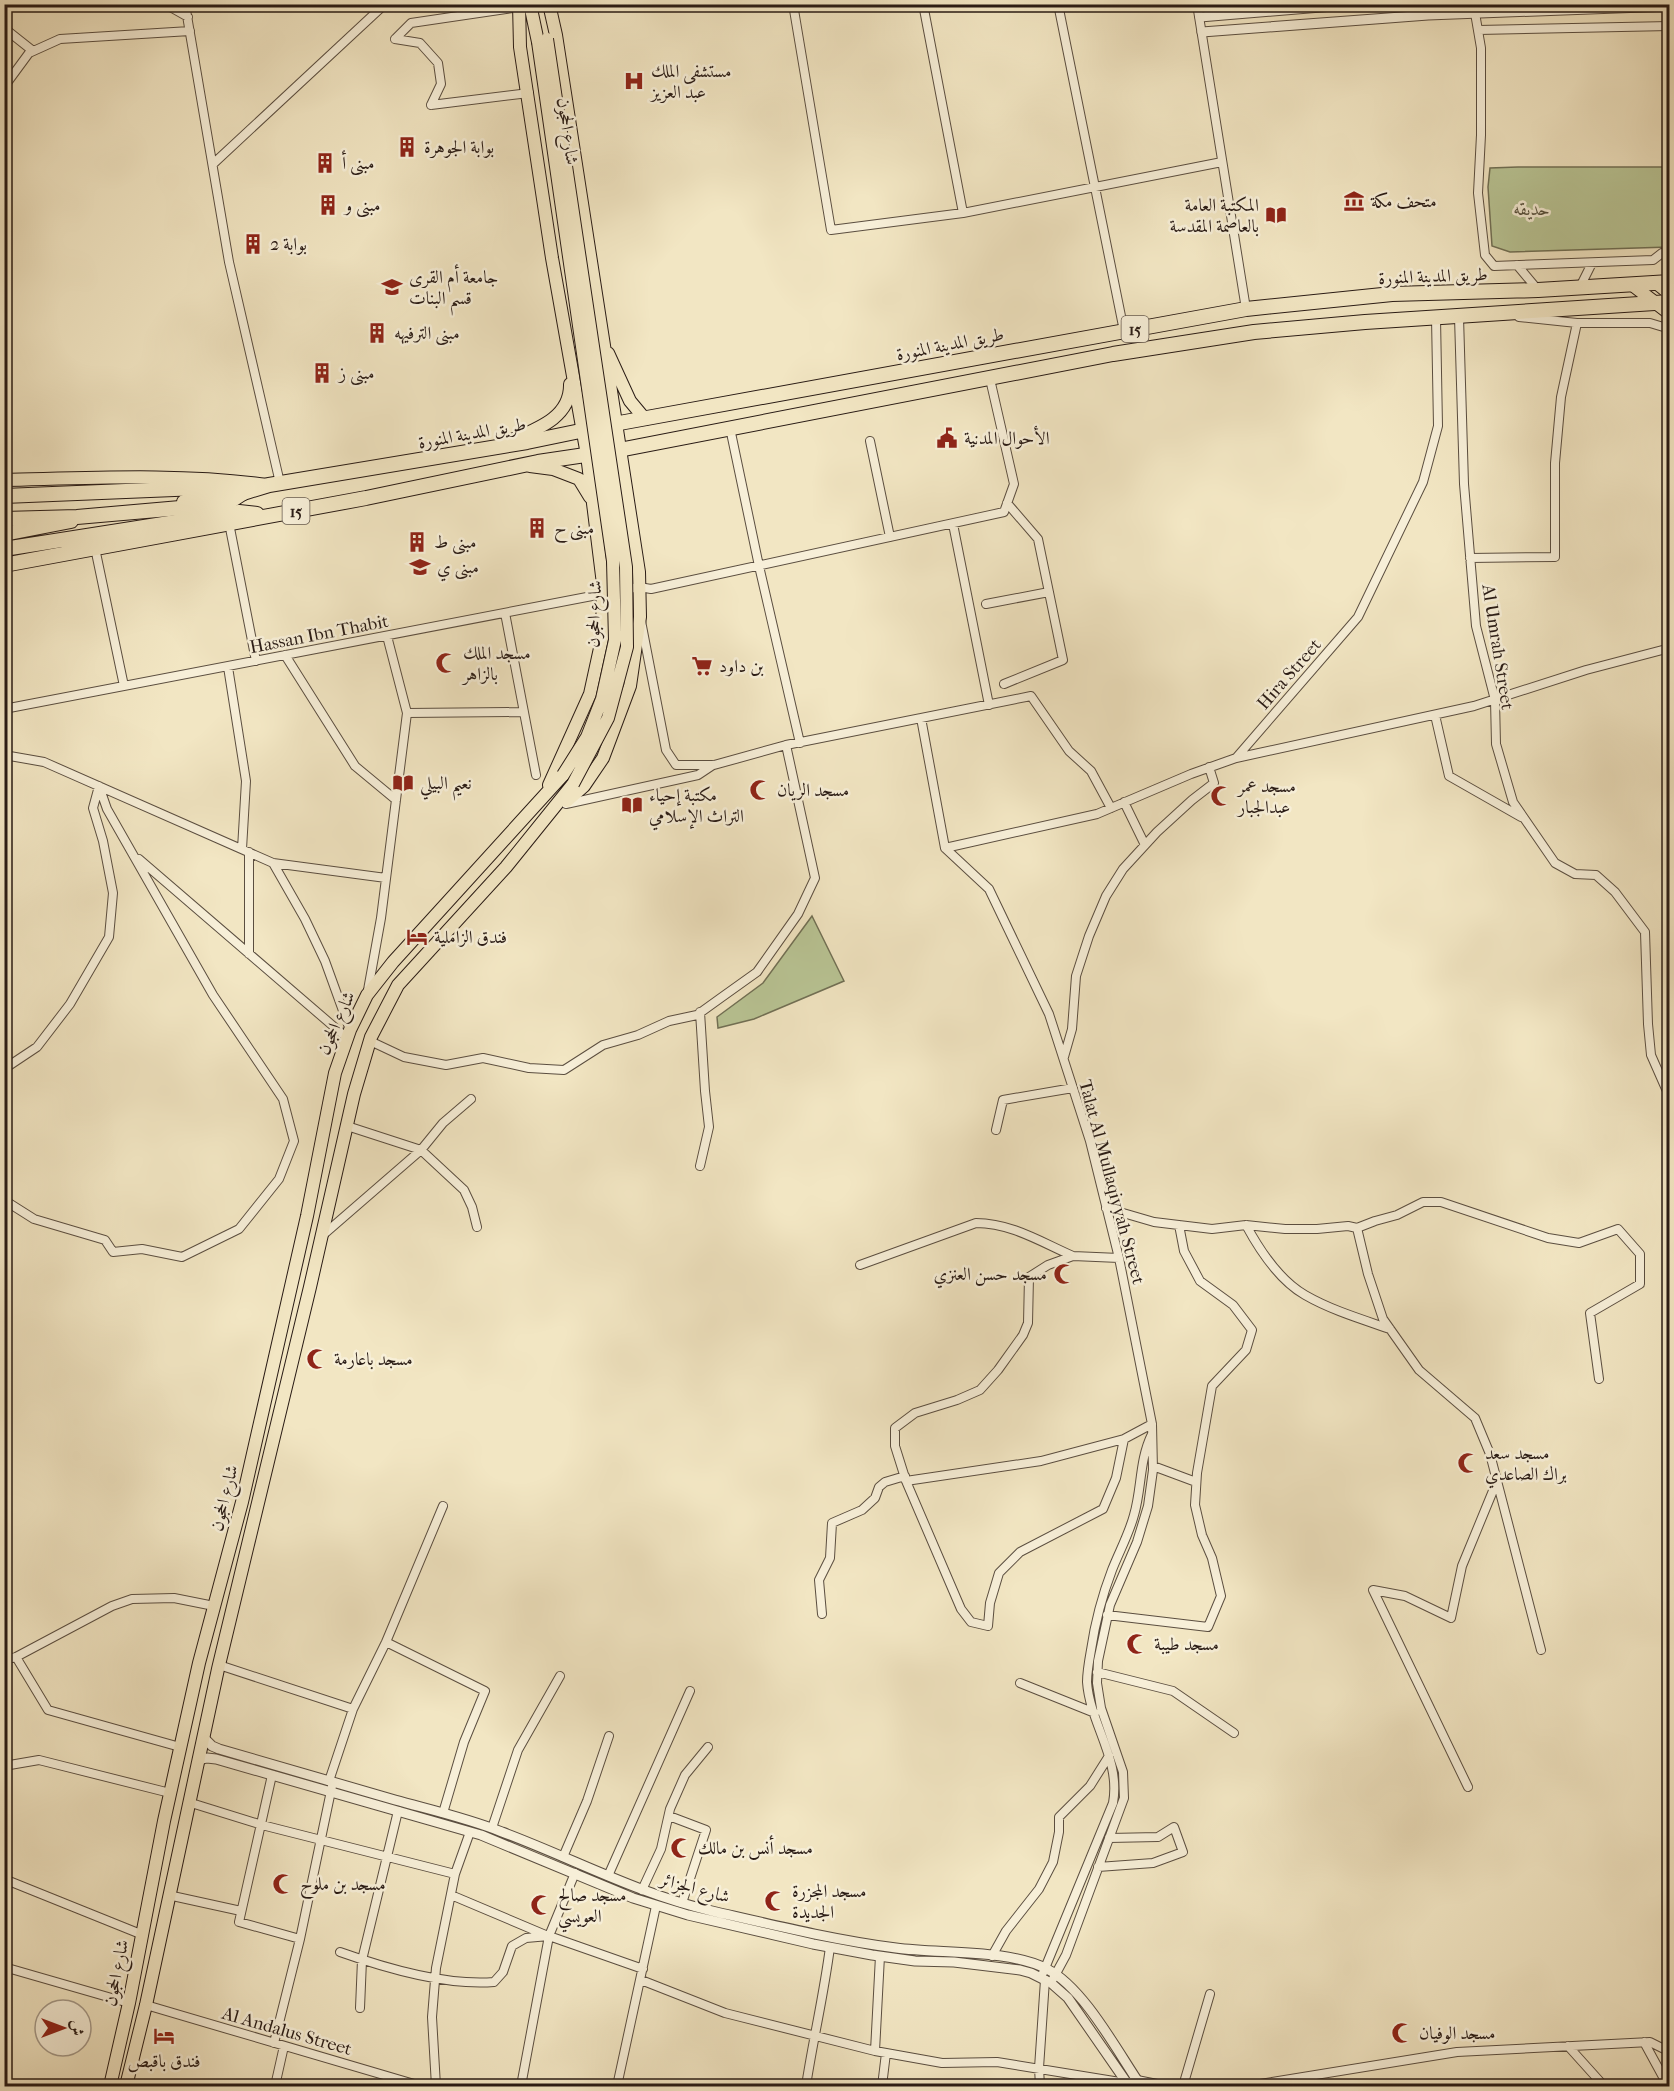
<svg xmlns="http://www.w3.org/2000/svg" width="1674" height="2091" viewBox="0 0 1674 2091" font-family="'IM FELL French Canon',Amiri,serif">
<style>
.green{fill:#b9c595;stroke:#717055;stroke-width:1.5}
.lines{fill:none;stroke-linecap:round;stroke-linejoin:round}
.minor-casing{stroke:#5b4e40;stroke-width:10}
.tertiary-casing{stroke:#5b4e40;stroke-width:11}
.primary-casing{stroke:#291b15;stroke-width:14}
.trunk-casing{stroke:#291b15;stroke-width:16}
.motorway-casing{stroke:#291b15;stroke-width:16}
.minor{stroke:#f7efd8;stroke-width:8}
.tertiary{stroke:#f7efd8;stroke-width:9}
.primary{stroke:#f2e6c3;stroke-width:12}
.trunk{stroke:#f2e6c3;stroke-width:14}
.motorway{stroke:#f2e6c3;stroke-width:14}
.primary-bridge-casing{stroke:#291b15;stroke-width:14;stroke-linecap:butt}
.primary-bridge{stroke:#f2e6c3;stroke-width:12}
.labels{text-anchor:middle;stroke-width:5;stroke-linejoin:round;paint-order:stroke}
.shield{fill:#f7efd8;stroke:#675b50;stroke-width:1.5}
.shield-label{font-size:16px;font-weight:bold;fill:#291b15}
.poi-label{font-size:18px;fill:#291b15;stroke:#f7efd8;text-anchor:start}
.street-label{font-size:18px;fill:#291b15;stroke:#f7efd8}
.park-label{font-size:18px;font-style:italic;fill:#544e3b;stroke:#f7efd8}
</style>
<rect width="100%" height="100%" fill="#f2e6c3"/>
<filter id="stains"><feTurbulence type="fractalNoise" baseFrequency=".00333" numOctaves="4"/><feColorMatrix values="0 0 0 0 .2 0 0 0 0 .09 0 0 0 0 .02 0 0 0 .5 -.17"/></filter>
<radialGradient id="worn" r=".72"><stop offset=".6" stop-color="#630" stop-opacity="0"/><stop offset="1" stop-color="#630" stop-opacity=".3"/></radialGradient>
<path class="green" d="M 1518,167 L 1669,167 L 1669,247 L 1510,252 L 1492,246 L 1488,187 L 1490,168 Z
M 812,916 L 844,981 L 754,1019 L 718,1028 L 717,1017 L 763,983 Z"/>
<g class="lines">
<g class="minor-casing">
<path id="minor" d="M 165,4 L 188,17
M 185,4 L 229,262 L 280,483
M 793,4 L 831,230 L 963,213 L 1222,162
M 923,4 L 963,213
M 1058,4 L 1124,331
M 1197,4 L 1246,309
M 1475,13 L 1481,48 L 1481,135 L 1478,193 L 1485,255 L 1494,266 L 1653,260 L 1662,253 L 1670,253
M 4,28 L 33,51
M 1478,30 L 1670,26
M 395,39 L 411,23 L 519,7
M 395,39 L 420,43 L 438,63 L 441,84 L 431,105
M 4,87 L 29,53 L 60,39 L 190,31
M 431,105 L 529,93
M 213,164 L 385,4
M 1517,265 L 1538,290
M 1580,287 L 1592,263
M 1459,317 L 1464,484 L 1476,626 L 1495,700 L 1496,744 L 1513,802 L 1555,863 L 1575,874 L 1596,875 L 1615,892 L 1645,932 L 1648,1024 L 1651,1055 L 1666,1089 L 1670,1092
M 1519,317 L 1577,323 L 1650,323 L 1670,329
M 730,428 L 759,566 L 800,743
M 870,441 L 890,537
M 229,523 L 256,661
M 953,524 L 989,705
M 95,548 L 124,686
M 1470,558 L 1555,557 L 1555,463 L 1561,397 L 1577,323
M 986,604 L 1049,592
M 505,613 L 536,775
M 641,621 L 666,750 L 676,765 L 714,765 L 786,745 L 1031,696 L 1069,751 L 1091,771 L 1111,808
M 387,636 L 407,713 L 524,712
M 285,655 L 355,766 L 396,800
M 228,667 L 246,781 L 242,849
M 1004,684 L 1063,660 L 1038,539 L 1007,503
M 4,699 L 6,709
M 4,709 L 639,587 L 651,589 L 1004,512 L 1014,484 L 990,379
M 1435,715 L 1449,776 L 1521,817
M 921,718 L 945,848 L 989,889 L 1049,1014 L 1090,1141 L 1119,1258 L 1152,1424 L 1153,1470 L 1148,1506 L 1137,1542 L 1110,1605 L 1098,1661 L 1097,1683 L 1101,1708 L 1123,1772 L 1124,1798 L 1066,1955 L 1053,1979
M 4,755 L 44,762 L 273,863 L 386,878
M 1236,758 L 1474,706 L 1586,670 L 1670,648
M 1124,802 L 1145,845
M 566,804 L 698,775 L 713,765
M 945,848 L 1097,814 L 1191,774 L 1236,758 L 1358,617 L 1423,482 L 1438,426 L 1436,318
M 249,852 L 249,954
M 139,859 L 347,1038
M 273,863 L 305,919 L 325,961 L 350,1030
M 368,990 L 381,918 L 407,713
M 700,1012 L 705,1091 L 709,1127 L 700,1166
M 370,1041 L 404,1057 L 446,1065 L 483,1058 L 529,1068 L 564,1070 L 603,1045 L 638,1035 L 669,1021 L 697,1015 L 722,997 L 757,972 L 798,914 L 815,878 L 786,745
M 1064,1057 L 1072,1029 L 1076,976 L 1089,936 L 1106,896 L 1123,869 L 1157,832 L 1192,800 L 1214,783 L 1209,767
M 4,1069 L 37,1047 L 70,1004 L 109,937 L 113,893 L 103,841 L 93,808 L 99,786
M 347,1126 L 421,1150 L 464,1190 L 472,1207 L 477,1227
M 996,1130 L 1003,1100 L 1073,1088
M 4,1200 L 34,1219 L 105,1240 L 113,1252 L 142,1249 L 182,1257 L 239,1229 L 279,1179 L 294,1141 L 283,1099 L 213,995 L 107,809 L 99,786
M 1106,1208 L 1154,1222 L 1212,1229 L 1246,1225 L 1285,1229 L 1317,1229 L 1348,1226 L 1357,1228 L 1375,1221 L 1397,1215 L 1423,1202 L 1441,1202 L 1548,1238 L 1579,1243 L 1618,1229 L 1640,1254 L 1640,1284 L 1590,1313 L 1599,1379
M 1246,1225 C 1260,1251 1279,1280 1305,1295 C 1331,1310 1361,1319 1390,1329
M 1357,1228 L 1368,1274 L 1383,1319 L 1419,1370 L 1475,1418 L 1490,1454 L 1541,1650
M 323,1235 L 421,1150 L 443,1123 L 471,1099
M 1119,1258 L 1073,1256 L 1048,1265 L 1029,1277 L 1028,1323 L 1023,1335 L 998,1370 L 980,1390 L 957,1400 L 915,1413 L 895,1428 L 895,1446 L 906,1481 L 961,1609 L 971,1622 L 988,1626 L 990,1603 L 999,1573 L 1020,1552 L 1103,1509 L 1116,1478 L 1124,1439 L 1152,1424
M 860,1265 L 976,1223 C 1011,1223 1041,1242 1073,1256
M 4,1331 L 7,1330
M 1153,1466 L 1196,1482
M 906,1481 L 1041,1461 L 1124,1439
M 822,1614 L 819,1580 L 830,1558 L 832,1523 L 862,1510 L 875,1498 L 879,1487 L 885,1482 L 905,1476
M 1107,1615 L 1208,1627 L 1221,1596 L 1212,1558 L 1202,1535 L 1195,1505 L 1197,1473 L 1212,1386 L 1246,1350 L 1252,1330 L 1233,1305 L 1200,1281 L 1184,1251 L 1179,1225
M 386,1642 L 485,1691 L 464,1742 L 443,1813
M 16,1657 L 48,1710 L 180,1747
M 4,1660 L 16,1657 L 112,1606 L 132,1599 L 174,1598 L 214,1606
M 219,1665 L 353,1709
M 1097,1672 L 1173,1691 L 1234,1733
M 1020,1683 L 1095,1713
M 4,1766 L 39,1760 L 170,1793
M 272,1775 L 239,1922 L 300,1939
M 329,1781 L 353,1709 L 386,1642 L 443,1506
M 1468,1787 L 1373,1590 L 1405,1596 L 1451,1618 L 1462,1566 L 1497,1481
M 188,1802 L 262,1825 L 455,1874
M 669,1816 L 706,1830 L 682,1903
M 492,1828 L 518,1750 L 560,1676
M 563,1857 L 587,1801 L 609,1736
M 1098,1867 L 1153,1863 L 1183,1852 L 1174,1827 L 1158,1837 L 1109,1838
M 608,1876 L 690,1691
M 4,1879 L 143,1935
M 642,1890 L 661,1849 L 670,1809 L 685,1775 L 708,1747
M 168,1895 L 241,1911
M 451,1895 L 548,1936
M 340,1952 C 385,1968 446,1986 494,1982 L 503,1972 L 512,1946 L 526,1938 L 549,1936 L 643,1969
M 992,1956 L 1006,1931 L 1039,1889 L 1053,1862 L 1059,1832 L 1059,1817 L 1090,1786 L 1109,1756
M 4,1967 L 129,2003
M 1043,1973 L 1113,1803 C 1121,1759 1090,1724 1087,1682 C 1087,1672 1089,1661 1091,1650 C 1095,1623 1102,1596 1112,1570 C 1119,1552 1129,1534 1134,1515 C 1142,1488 1139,1460 1152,1434
M 641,1980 L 725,2013 L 875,2051 L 942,2063 L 997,2062 L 1126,2083 L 1137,2080 L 1167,2086
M 146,2005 L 421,2086
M 360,2008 L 362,1960 L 398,1811
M 1644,2042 L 1668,2086
M 274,2043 L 300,1939 L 332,1786
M 1568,2046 L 1604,2086
M 875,2051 L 880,1956
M 275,2086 L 284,2046
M 436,2086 L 432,2017 L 436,1968 L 455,1874 L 470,1832
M 521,2086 L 549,1936 L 575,1873
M 617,2086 L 656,1906
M 806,2086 C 813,2040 824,1994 830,1947
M 882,2086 L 886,2053
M 1040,2086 L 1039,2068 L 1045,1980
M 1183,2086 L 1210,1994
M 1248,2086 L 1457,2052 L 1650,2042 L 1670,2052"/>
</g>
<g class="tertiary-casing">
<path id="tertiary" d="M 1200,17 L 1357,4
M 1202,32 L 1428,15 L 1670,6
M 204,1738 L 212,1746 L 219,1749 C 278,1766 336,1783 395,1800 C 431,1810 467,1818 502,1832 C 572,1858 638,1894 712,1911 C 773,1925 834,1940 896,1948 C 940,1954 1009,1949 1047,1969 C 1084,1988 1117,2051 1141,2086
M 199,1760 L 207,1758 L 216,1759 L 481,1835 L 633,1898 L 688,1915 L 813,1944 L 872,1955 L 915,1961 L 954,1962 L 1020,1970 L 1031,1973 L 1051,1983 L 1068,1998 L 1129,2086"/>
</g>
<g class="primary-casing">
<path id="primary" d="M 519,4 L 520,47 L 552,258 L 587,455 L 603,584 L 602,639 L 590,694 L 549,785
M 530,4 L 538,42
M 549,4 L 556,35 L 639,572 L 640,617 L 630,686 L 603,758 L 584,786 L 567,801
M 1655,282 L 1670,294
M 1631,284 L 1670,314
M 608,353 L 630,401 L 645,419
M 507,442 C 534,430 571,419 570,384
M 530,466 L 553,469 L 579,479 L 590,497
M 4,480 C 92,478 181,473 268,485
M 110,2086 L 129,2003 L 164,1821 L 199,1663 L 242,1502 L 307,1216 L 335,1073 L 350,1030 L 367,995 L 393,962 L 563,775
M 126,2086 L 146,2005 L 218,1669 L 310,1287 L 354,1094 L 371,1037 L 398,985 L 506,867 L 573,784"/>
</g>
<g class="trunk-casing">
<path id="trunk" d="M 184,502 L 243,493 L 269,485 L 527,442 L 614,424 L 1246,309 L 1392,294 L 1538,290 L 1670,282
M 4,534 L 71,521
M 4,549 L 239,512 L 257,514
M 4,565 L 366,498 L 538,462 L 619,450 L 1113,354 L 1254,332 L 1365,322 L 1670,302"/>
</g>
<g class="motorway-casing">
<path id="motorway" d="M 4,496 L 223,487 L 243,493
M 4,519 L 77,517 L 226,504 L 243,493"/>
</g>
<use href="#minor" class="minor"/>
<use href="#tertiary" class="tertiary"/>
<use href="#primary" class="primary"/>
<use href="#trunk" class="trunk"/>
<use href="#motorway" class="motorway"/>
<g class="primary-bridge-casing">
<path id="primary-bridge" d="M 547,39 L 626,567 L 627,647 L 608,718 L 573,784
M 538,42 L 613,561 L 615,640 L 602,699 L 587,737 L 563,775"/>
</g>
<use href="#primary-bridge" class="primary-bridge"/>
</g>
<defs>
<g id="hospital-bare" transform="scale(1.62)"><path d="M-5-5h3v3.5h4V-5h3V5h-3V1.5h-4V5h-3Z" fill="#8f2418" stroke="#f7efd8" stroke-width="2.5" paint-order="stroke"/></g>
<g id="building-bare" transform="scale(1.62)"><path d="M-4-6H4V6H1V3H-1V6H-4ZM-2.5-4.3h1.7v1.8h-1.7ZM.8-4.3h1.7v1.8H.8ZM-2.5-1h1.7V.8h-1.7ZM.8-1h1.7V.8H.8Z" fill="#8f2418" stroke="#f7efd8" stroke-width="2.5" paint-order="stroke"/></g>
<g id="museum-bare" transform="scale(1.62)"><path d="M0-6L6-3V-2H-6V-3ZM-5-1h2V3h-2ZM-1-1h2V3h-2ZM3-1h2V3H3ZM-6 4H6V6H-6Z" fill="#8f2418" stroke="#f7efd8" stroke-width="2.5" paint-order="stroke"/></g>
<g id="library-bare" transform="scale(1.62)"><path d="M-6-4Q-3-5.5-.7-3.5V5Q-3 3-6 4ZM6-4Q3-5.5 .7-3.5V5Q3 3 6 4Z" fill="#8f2418" stroke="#f7efd8" stroke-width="2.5" paint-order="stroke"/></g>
<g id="university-bare" transform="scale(1.62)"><path d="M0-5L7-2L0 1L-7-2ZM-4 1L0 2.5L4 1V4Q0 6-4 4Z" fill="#8f2418" stroke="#f7efd8" stroke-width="2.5" paint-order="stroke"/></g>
<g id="civic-bare" transform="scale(1.62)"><path d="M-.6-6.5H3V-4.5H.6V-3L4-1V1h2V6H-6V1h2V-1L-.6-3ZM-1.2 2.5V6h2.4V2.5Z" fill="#8f2418" stroke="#f7efd8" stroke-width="2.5" paint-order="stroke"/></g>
<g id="mosque-bare" transform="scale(1.62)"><path d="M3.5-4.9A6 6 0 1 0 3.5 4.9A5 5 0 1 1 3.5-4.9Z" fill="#8f2418" stroke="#f7efd8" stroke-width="2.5" paint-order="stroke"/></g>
<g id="supermarket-bare" transform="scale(1.62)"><path d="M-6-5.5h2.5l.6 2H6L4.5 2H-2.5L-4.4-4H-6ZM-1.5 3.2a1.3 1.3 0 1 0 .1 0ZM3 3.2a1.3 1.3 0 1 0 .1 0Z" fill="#8f2418" stroke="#f7efd8" stroke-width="2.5" paint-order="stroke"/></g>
<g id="hotel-bare" transform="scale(1.62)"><path d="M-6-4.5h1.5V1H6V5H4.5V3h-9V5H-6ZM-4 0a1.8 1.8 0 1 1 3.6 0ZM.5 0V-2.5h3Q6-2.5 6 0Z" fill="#8f2418" stroke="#f7efd8" stroke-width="2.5" paint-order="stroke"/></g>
</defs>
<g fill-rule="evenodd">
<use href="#hospital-bare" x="634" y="81"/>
<use href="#building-bare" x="407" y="147"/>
<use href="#building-bare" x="325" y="163"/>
<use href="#museum-bare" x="1354" y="201"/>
<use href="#building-bare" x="328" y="205"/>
<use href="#library-bare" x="1276" y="215"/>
<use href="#building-bare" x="253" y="244"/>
<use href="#university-bare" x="392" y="287"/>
<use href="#building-bare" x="377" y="333"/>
<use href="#building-bare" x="322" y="373"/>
<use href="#civic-bare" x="947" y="438"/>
<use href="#building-bare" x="537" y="528"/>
<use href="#building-bare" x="417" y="542"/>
<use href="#university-bare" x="420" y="567"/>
<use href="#mosque-bare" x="446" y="663"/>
<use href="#supermarket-bare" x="702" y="666"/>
<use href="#library-bare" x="403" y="783"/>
<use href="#mosque-bare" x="760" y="790"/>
<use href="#mosque-bare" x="1221" y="796"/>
<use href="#library-bare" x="632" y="805"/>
<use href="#hotel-bare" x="417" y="937"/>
<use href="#mosque-bare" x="1064" y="1274"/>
<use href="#mosque-bare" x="317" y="1359"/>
<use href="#mosque-bare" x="1468" y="1463"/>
<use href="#mosque-bare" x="1137" y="1644"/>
<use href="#mosque-bare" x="681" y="1848"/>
<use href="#mosque-bare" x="283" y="1884"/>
<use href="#mosque-bare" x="775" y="1901"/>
<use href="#mosque-bare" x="541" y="1905"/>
<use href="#mosque-bare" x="1402" y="2033"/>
<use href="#hotel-bare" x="164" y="2036"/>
</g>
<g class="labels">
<g class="shield">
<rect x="1121.5" y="316" width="27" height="26" rx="4.5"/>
<rect x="282.5" y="498" width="27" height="26" rx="4.5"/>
</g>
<g class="shield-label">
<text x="1135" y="335">15</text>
<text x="296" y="517">15</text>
</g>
<g class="poi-label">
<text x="651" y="77">مستشفى الملك<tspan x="651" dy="21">عبد العزيز</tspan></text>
<text x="424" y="153">بوابة الجوهرة</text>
<text x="342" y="169">مبنى أ</text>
<text x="1371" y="207">متحف مكة</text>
<text x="345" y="211">مبنى و</text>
<text x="1259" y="211" text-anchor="end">المكتبة العامة<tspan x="1259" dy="21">بالعاصمة المقدسة</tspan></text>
<text x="270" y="250">بوابة 2</text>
<text x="409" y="283">جامعة أم القرى<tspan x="409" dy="21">قسم البنات</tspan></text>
<text x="394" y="339">مبنى الترفيهه</text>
<text x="339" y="379">مبنى ز</text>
<text x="964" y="444">الأحوال المدنية</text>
<text x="554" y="534">مبنى ح</text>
<text x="434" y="548">مبنى ط</text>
<text x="437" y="573">مبنى ي</text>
<text x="463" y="659">مسجد الملك<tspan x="463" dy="21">بالزاهر</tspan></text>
<text x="719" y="672">بن داود</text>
<text x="420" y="789">نعيم البيلي</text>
<text x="1238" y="792">مسجد عمر<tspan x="1238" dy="21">عبدالجبار</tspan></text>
<text x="777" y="796">مسجد الريان</text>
<text x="649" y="801">مكتبة إحياء<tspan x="649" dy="21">التراث الإسلامي</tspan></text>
<text x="434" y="943">فندق الزاملية</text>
<text x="1047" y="1280" text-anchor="end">مسجد حسن العنزي</text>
<text x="334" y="1365">مسجد باعارمة</text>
<text x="1485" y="1459">مسجد سعد<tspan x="1485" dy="21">براك الصاعدي</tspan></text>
<text x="1154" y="1650">مسجد طيبة</text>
<text x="698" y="1854">مسجد أنس بن مالك</text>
<text x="300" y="1890">مسجد بن ملوح</text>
<text x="792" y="1897">مسجد المجزرة<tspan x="792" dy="21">الجديدة</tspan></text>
<text x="558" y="1901">مسجد صالح<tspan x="558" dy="21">العويسي</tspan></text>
<text x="1419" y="2039">مسجد الوفيان</text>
<text x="164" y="2067" text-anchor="middle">فندق باقبص</text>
</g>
<g class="street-label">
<text transform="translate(568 131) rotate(82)" y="6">شارع الحجون</text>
<text transform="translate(1433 276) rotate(-2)" y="6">طريق المدينة المنورة</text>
<text transform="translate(950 344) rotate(-11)" y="6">طريق المدينة المنورة</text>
<text transform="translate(472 433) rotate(-10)" y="6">طريق المدينة المنورة</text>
<text transform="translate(594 614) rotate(-88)" y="6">شارع الحجون</text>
<text transform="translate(319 634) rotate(-11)" y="6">Hassan Ibn Thabit</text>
<text transform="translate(1498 647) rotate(81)" y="6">Al Umrah Street</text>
<text transform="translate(1289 674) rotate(-49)" y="6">Hira Street</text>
<text transform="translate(336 1023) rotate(-66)" y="6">شارع الحجون</text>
<text transform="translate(1112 1182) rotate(75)" y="6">Talat Al Mullaqiyyah Street</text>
<text transform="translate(224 1498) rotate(-76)" y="6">شارع الحجون</text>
<text transform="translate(695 1888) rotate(15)" y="6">شارع الجزائر</text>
<text transform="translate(116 1973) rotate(-79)" y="6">شارع الحجون</text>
<text transform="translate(287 2031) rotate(16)" y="6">Al Andalus Street</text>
</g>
<g class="park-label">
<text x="1532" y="215">حديقه</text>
</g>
</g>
<rect width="1674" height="2091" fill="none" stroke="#f2e6c3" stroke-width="24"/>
<rect x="6" y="6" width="1662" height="2079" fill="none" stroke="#291b15" stroke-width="3"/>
<rect x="12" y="12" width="1650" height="2067" fill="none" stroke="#291b15" stroke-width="1.5"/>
<g transform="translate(63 2028) rotate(90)"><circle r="28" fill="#f7efd8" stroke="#a59a8a" stroke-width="1.5"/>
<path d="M0-4.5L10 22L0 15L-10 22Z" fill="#8f2418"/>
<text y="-9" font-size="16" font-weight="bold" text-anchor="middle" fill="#291b15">ش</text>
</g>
<rect width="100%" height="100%" filter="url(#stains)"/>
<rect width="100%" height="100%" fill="url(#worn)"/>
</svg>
